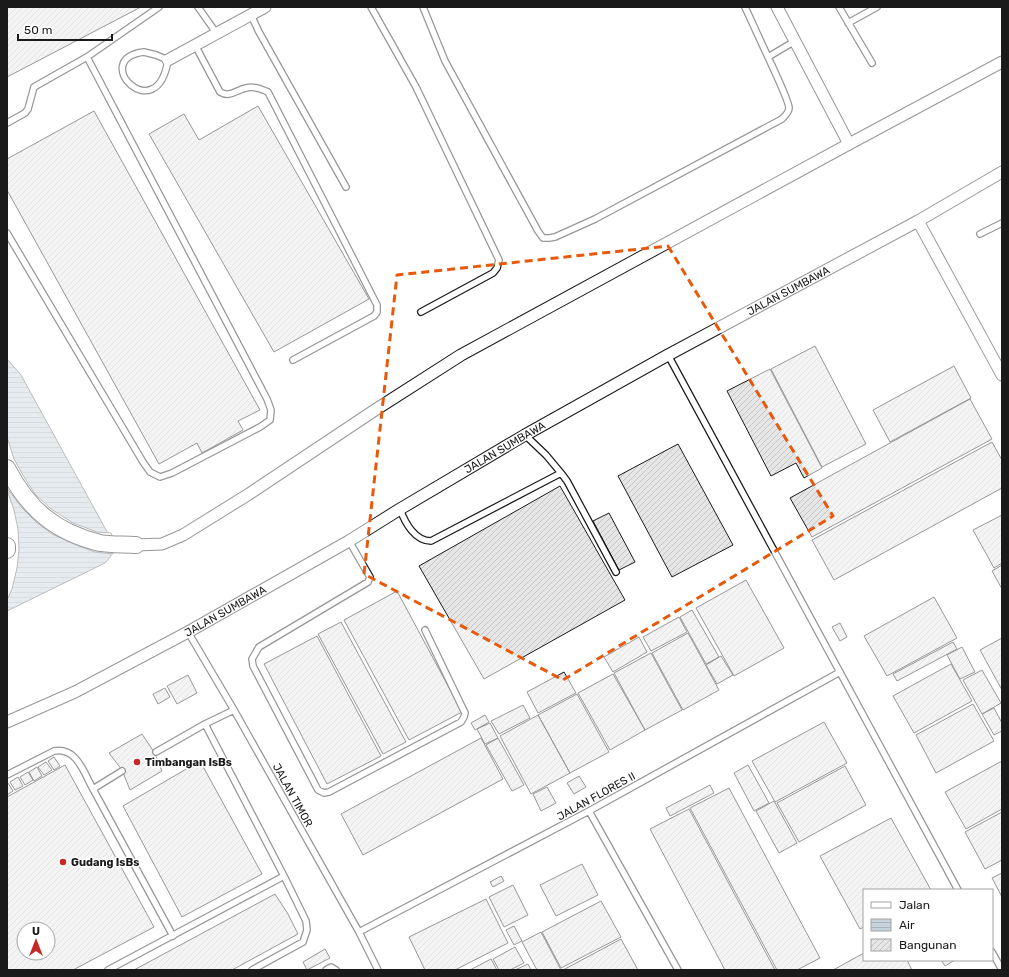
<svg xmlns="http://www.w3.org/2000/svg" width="1009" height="977" viewBox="0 0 1009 977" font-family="Rubik,sans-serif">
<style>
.water{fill:url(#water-rules);stroke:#6a6a6a}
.pier{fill:#fff;stroke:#6a6a6a}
.building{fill:url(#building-hatch);stroke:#1a1a1a;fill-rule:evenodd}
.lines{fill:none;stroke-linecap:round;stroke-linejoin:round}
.lane-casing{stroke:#1a1a1a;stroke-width:8}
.street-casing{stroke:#1a1a1a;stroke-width:13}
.secondary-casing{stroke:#1a1a1a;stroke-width:18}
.lane{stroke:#fff;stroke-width:5.5}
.street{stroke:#fff;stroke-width:11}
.secondary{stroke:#fff;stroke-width:16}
.marked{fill:none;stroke:#e8590c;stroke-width:3;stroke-dasharray:8 5;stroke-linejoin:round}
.poi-dot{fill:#c62828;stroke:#fff;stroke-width:1.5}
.labels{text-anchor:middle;stroke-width:3;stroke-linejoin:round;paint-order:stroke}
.street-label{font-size:11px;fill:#1a1a1a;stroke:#fff}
.poi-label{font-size:11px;font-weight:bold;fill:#1a1a1a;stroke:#fff;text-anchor:start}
</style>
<defs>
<pattern id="water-rules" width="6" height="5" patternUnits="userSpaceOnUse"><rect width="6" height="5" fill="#c6d2dc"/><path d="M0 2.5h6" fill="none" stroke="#aab4bc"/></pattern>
<pattern id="building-hatch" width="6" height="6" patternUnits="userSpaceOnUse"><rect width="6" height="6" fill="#e6e6e6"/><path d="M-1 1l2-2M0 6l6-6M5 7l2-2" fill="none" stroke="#c5c5c5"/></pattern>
</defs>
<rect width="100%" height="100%" fill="#fff"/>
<path class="water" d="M 7,359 L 21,375 L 111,539 L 111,556 L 105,563 L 7,611 Z"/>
<path class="pier" d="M 7,437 L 14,459 L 24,477 L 35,494 L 51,509 L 73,523 L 97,532 L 111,533 L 113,538 L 113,554 L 95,552 L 74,544 L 52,534 L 36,522 L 22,508 L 7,488 Z
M 7,490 L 14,510 L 18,529 L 19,550 L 17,568 L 12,589 L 7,600 Z"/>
<path class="building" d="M 7,7 L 141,7 L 7,77 Z
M 258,106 L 369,299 L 274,352 L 149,134 L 184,114 L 199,140 Z
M 94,111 L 260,410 L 238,421 L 243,430 L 202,453 L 197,443 L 159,464 L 7,190 L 7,159 Z
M 815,346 L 866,444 L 822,467 L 771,369 Z
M 954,366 L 971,398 L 890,442 L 873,410 Z
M 770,369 L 822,468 L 804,478 L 796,463 L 771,476 L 727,391 Z
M 970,399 L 992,439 L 812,537 L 790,498 Z
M 992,442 L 1002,460 L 1002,488 L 834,580 L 812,540 Z
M 678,444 L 733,545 L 672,577 L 618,476 Z
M 560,486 L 625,600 L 484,679 L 419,566 Z
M 609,513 L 635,562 L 619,570 L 593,521 Z
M 1002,515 L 1002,563 L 994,568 L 973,530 Z
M 1002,565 L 1002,589 L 992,571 Z
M 746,580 L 784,648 L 734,676 L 696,608 Z
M 397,591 L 462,712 L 409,740 L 344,620 Z
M 934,597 L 957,638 L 887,676 L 864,636 Z
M 692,610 L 719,657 L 706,664 L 680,617 Z
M 679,617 L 687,632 L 651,651 L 643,637 Z
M 341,622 L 406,742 L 383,754 L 318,634 Z
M 840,623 L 847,637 L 840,641 L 832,627 Z
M 688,633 L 719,690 L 683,710 L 652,653 Z
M 317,636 L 381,756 L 327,784 L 264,664 Z
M 639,637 L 647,652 L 613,672 L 604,657 Z
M 1002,638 L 1002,690 L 980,650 Z
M 953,642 L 957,649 L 897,681 L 893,674 Z
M 962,647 L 975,672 L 960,679 L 947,655 Z
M 651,653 L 682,710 L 645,730 L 614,673 Z
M 721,656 L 733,675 L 717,684 L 706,665 Z
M 951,664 L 972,701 L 914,733 L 893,696 Z
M 982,670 L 1001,703 L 982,714 L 963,680 Z
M 564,672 L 576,693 L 538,713 L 527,692 Z
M 613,674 L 645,730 L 610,750 L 578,693 Z
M 188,675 L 197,693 L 177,704 L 167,686 Z
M 165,688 L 170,697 L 158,704 L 153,694 Z
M 577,694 L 609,752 L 570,773 L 538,715 Z
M 973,704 L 994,741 L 936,773 L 916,735 Z
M 523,705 L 530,718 L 499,734 L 491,721 Z
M 994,708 L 1002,723 L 1002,731 L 994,735 L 982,714 Z
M 485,715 L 489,722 L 475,730 L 471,723 Z
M 538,715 L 570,773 L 531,794 L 500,736 Z
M 824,722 L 847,763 L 775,802 L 752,761 Z
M 490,723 L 498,738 L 485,744 L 477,729 Z
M 142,734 L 154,752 L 162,771 L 130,790 L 122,770 L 109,753 Z
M 481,738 L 503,779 L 363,855 L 341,814 Z
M 498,738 L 524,785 L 512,791 L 486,745 Z
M 54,757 L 60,766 L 54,770 L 48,761 Z
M 200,761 L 262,874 L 182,917 L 123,806 Z
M 1002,761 L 1002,809 L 966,829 L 945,792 Z
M 46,762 L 52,770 L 44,775 L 38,767 Z
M 65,765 L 154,927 L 73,970 L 7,970 L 7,797 ZM 24,929 L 48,929 L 48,953 L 24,953 Z
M 748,765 L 769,803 L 754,811 L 734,773 Z
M 845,766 L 866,805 L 799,842 L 777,803 Z
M 37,767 L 42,776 L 34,781 L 29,772 Z
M 28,772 L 33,780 L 25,785 L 20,777 Z
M 579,776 L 586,787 L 574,794 L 567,783 Z
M 18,777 L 23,786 L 15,790 L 10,782 Z
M 7,783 L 8,783 L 13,791 L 7,795 Z
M 710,785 L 714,793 L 670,816 L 666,808 Z
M 547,787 L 556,803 L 541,811 L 533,794 Z
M 729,788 L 820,958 L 797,970 L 777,970 L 690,808 Z
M 774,801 L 797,843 L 779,853 L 756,811 Z
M 689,809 L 775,970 L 725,970 L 650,829 Z
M 1002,812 L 1002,860 L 985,869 L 965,832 Z
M 891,818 L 931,890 L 864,890 L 864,927 L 860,929 L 820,856 Z
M 582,864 L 598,895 L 556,916 L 540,885 Z
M 1002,873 L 1002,897 L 992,878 Z
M 501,876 L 504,881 L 493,887 L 490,882 Z
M 513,885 L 528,915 L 504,927 L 489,897 Z
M 275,894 L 288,914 L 298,934 L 232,970 L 134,970 Z
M 486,899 L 508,943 L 455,970 L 425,970 L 409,937 Z
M 601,901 L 621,937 L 561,968 L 542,932 Z
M 514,926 L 522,941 L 514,945 L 506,930 Z
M 541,932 L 561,970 L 537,970 L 522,942 Z
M 621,939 L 638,970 L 563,970 Z
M 515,947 L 524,963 L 510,970 L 499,970 L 493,959 Z
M 325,949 L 330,958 L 307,970 L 303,962 Z
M 864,953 L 864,960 L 907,960 L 912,970 L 833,970 Z
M 491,959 L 497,970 L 470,970 Z
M 941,960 L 955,960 L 945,966 Z
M 528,964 L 531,970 L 515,970 Z"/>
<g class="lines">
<g class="lane-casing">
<path id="lane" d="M 198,7 L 217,34
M 371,7 L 416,87 L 499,260 L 497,268 L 493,273 L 421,312
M 423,7 L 445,61 L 538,231 L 543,238 L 549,238 L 555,237 L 595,219 L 782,119 C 785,116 789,112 789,108 C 789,101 772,66 768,57 L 795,41
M 745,7 L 768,57
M 839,7 L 872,63
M 251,15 L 259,32 L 346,187
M 848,23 L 877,7
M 195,45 L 220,92 C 230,98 236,90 246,88 C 254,86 261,89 268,92 L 377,305 L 377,312 L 374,316 L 293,360
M 144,52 L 156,55 L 168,60 C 157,130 88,59 144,52 Z
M 87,57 L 159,7
M 7,123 L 25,113 L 28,109 L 34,87 L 87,57 L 267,399 L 271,410 L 270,420 L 260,427 L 172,473 L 160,477 L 150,472 L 143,462 L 7,233
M 980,234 L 1002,223
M 668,355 L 958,890
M 525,435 L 546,455 L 561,473
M 400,509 C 405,523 415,541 431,541 L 561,473 L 567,481 L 616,572
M 349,541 L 370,577 L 368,582 L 259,647 L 252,659 L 253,666 L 318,790 L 324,793 L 329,792 L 461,722 L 464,717 L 465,713 L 425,630
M 188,632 L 234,710 L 359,932 L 378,970
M 205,724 L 234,710
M 156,752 L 205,724 L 284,876 L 306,921 L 307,930 L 303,942 L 252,970
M 7,775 L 54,751 C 77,747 84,773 93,789 L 122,771
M 93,789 L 173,936
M 589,811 L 678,970
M 359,932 L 589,811 L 840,672
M 992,952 L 1002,970
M 108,970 L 284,876
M 326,970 L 331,967 L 336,970"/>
</g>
<g class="street-casing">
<g id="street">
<path d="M 777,7 L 849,144 L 1002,62"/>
<path d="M 168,60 L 265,7"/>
<path d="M 918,221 L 1002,375"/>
<path d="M 136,545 L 162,544 L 183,535 L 249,494 L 375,410 L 461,355 L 849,144"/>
<path id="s1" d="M 7,722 L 75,692 L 188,632 L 349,541 L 400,509 L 525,435 L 668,355 L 918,221 L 1002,172"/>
</g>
</g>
<g class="secondary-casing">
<path id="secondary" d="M 7,468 C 28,509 55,532 100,543 C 111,545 125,544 136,545
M 7,546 L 7,550"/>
</g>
<use href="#lane" class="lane"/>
<use href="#street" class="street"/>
<use href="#secondary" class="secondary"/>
</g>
<path d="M0 0H1009V977H0ZM 668,246 L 833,516 L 563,680 L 364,574 L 397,275 Z" fill="#fff" fill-opacity=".55" fill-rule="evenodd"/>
<path class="marked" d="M 668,246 L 833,516 L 563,680 L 364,574 L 397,275 Z"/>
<g class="poi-dot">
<circle cx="137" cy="762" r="4"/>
<circle cx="63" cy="862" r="4"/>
</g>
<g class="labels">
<g class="street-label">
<text dy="4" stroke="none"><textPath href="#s1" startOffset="893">JALAN SUMBAWA</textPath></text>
<text dy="4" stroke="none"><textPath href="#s1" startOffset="569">JALAN SUMBAWA</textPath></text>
<text dy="4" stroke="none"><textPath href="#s1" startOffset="245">JALAN SUMBAWA</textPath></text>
<text transform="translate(293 795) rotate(61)" y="4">JALAN TIMOR</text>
<text transform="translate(596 796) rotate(-29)" y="4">JALAN FLORES II</text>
</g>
<g class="poi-label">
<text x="145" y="766">Timbangan IsBs</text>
<text x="71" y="866">Gudang IsBs</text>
</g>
</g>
<rect width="1009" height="977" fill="none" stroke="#1a1a1a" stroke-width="16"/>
<rect x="863" y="889" width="130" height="72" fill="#ffffff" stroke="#a3a3a3"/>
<rect x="871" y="902" width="20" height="6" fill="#ffffff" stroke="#a3a3a3"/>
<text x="899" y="909" font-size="12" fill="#1a1a1a">Jalan</text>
<rect x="871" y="919" width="20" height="12" fill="url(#water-rules)" stroke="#a3a3a3"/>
<text x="899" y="929" font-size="12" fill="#1a1a1a">Air</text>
<rect x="871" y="939" width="20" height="12" fill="url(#building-hatch)" stroke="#a3a3a3"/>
<text x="899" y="949" font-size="12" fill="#1a1a1a">Bangunan</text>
<g transform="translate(36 941)"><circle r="19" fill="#ffffff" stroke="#a3a3a3"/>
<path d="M0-3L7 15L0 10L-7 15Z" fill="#c62828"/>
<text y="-6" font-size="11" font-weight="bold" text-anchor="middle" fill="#1a1a1a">U</text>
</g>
<path d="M18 34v6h94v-6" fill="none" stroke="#1a1a1a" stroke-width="2"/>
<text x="24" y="34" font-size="12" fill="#1a1a1a" stroke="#ffffff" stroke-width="3" paint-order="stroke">50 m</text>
</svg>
